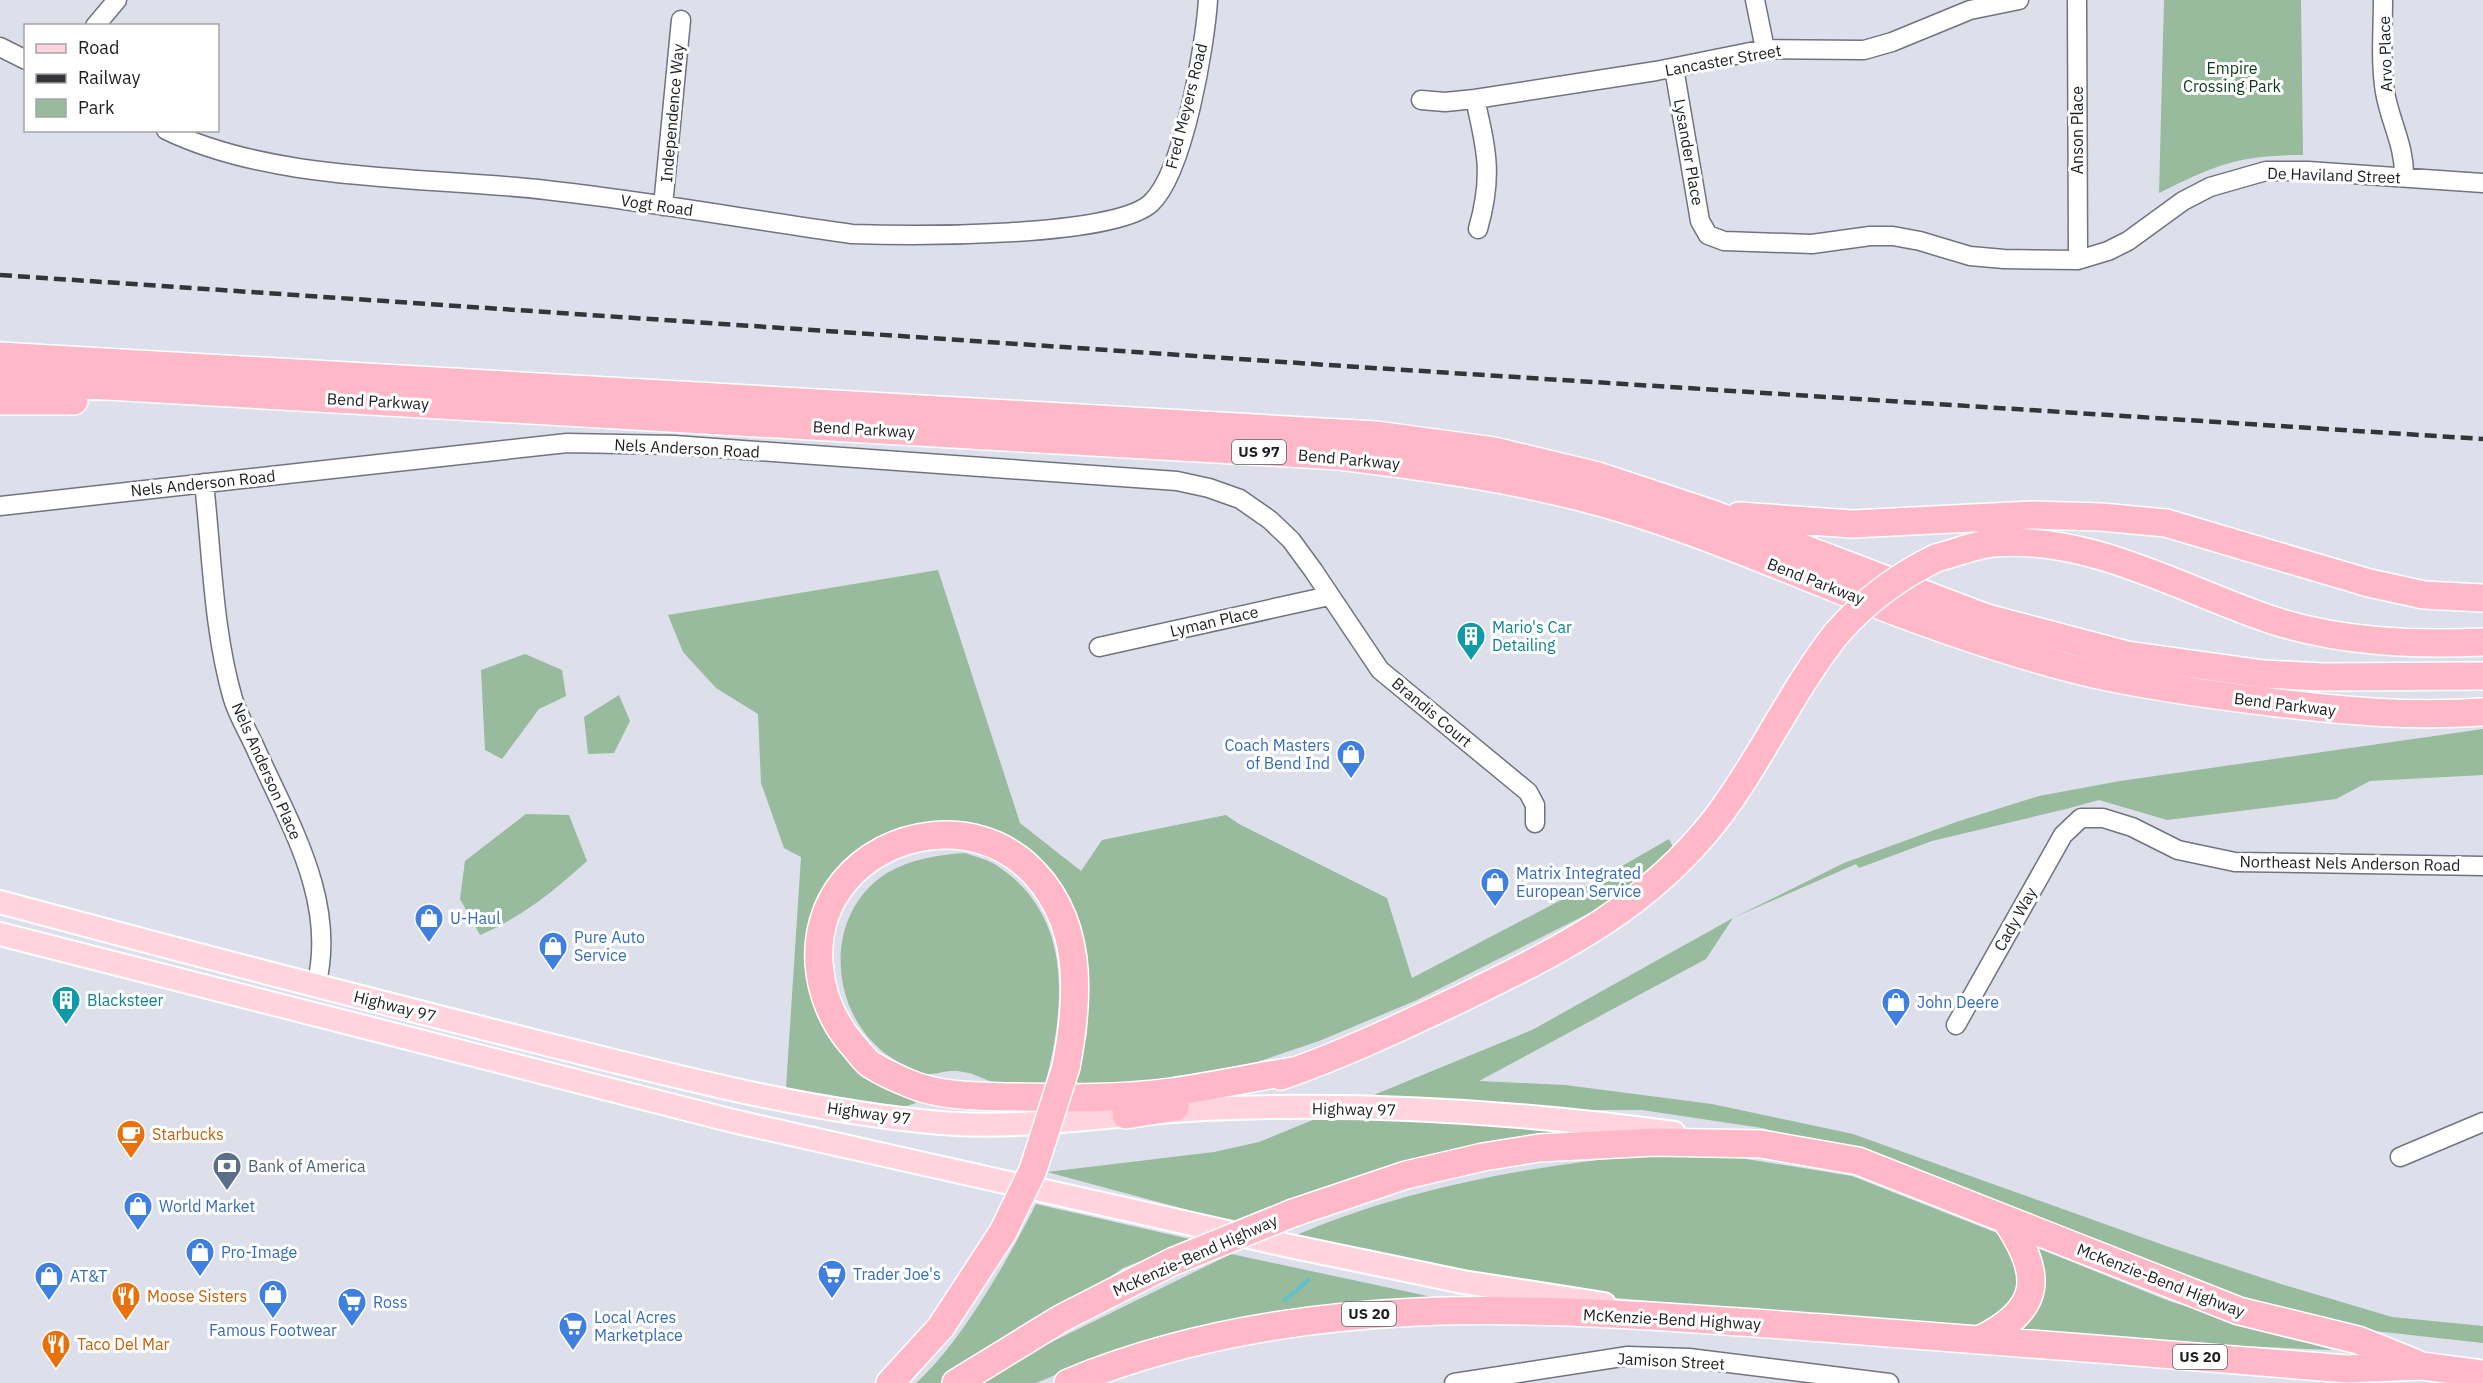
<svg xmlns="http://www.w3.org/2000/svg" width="2483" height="1383" viewBox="0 0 2483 1383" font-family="'IBM Plex Sans',sans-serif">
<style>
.green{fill:#98ba9d}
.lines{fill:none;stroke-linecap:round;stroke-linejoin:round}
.stream{stroke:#63c1c6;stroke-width:4.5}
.minor-casing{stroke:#71747e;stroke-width:21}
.major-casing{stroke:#fff;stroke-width:26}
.highway-casing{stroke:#fff;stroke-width:30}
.minor{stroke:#fff;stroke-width:18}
.major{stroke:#ffd4de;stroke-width:22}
.highway{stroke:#ffb8c8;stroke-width:27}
.rail{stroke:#333539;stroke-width:4.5;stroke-dasharray:12 6;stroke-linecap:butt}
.highway-bridge-casing{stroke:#fff;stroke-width:30;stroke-linecap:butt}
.highway-bridge{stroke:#ffb8c8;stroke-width:27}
.labels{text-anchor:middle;stroke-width:6;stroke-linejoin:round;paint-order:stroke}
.shield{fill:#fff;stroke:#616264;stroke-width:1.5}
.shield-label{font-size:15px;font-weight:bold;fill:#1d1e22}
.street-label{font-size:16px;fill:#1d1e22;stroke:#fff}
.park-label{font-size:16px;fill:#0d3819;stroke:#fff}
.culture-label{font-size:16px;fill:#0d838f;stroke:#fff;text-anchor:start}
.shop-label{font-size:16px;fill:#366cbe;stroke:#fff;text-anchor:start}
.food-label{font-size:16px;fill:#c56008;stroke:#fff;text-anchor:start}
.service-label{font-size:16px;fill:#4e5e75;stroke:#fff;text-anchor:start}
</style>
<rect width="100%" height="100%" fill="#dde0eb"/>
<path class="green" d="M 2164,0 L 2301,0 L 2303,155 C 2239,155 2215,165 2159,193 Z
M 938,570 L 1020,823 L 1081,871 L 1102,840 L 1226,815 L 1239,824 L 1387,898 L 1412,978 L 1584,888 L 1669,839 L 1676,853 L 1629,893 L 1417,1000 L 1319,1041 L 1254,1063 L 1112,1087 L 1073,1088 L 1087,1034 L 1089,973 L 1078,929 L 992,832 L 869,851 L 832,874 L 818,895 L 809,930 L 808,976 L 813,1006 L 836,1046 L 864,1073 L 908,1093 L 916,1103 L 904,1107 L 786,1088 L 801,857 L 784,848 L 761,783 L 758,714 L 716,688 L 683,652 L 668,615 Z
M 525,654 L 562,670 L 566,696 L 539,709 L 502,759 L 485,750 L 481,670 Z
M 619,695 L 630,721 L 614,753 L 588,754 L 584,717 Z
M 2483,729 L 2483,775 L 2370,781 L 2336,799 L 2167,820 L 2099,800 L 2066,809 L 1932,841 L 1859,868 L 1856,864 L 1733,918 L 1706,959 L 1479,1081 L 1565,1085 L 1712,1104 L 1853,1134 L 2169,1247 L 2284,1285 L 2392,1317 L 2483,1326 L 2483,1343 L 2338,1327 L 2220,1289 L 1853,1152 L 1762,1128 L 1642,1110 L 1556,1110 L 1650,1127 L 1567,1138 L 1251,1227 L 1047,1172 L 1214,1152 L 1259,1142 L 1532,1030 L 1733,918 L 1844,863 L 1959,821 L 2039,796 L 2120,781 Z
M 526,814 L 569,815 L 587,861 C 554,891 522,917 480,935 L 460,899 L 465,861 Z
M 965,853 C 976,857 990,860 999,867 C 1074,918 1065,1007 1045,1085 C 1031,1084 1009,1088 995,1083 C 980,1078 975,1073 957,1071 C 948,1070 939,1074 930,1074 C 920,1075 901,1064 892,1058 C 829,1018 820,915 887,873 C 911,859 938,855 965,853 Z
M 1652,1154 L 1734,1157 L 1852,1176 L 1997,1233 L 2011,1245 L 2022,1292 L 1983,1330 L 1616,1298 L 1474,1280 L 1294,1236 C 1408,1187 1530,1166 1652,1154 Z
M 1036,1204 L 1194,1240 L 1123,1268 L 1040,1326 L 946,1383 L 916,1383 C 961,1343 1009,1258 1036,1204 Z
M 2035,1247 L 2169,1301 L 2332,1350 L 2015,1336 C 2044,1304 2041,1288 2035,1247 Z
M 1231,1254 L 1437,1298 L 1082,1364 L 1036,1383 L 982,1383 L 1015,1360 Z"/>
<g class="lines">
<path class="stream" d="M 1285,1300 L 1308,1280"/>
<g class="minor-casing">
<path id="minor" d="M 1755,0 L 1765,49
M 2077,0 L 2078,260
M 2383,0 C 2383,30 2380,62 2385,92 C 2390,122 2405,146 2404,177
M 95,26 L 117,0
M 0,47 L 26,60
M 1674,68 L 1700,221 L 1708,235 L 1724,241 L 1812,244 L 1870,236 L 1893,236 L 1920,241 L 1970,256 L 2004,259 L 2078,260 L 2108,251 L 2128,241 L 2183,201 L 2210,187 L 2266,171 L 2308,171 L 2483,183
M 1475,99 C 1487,151 1493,177 1478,229
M 1421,100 L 1445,102 L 1475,99 L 1656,71 L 1765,49 L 1864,50 L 1892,42 L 1970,10 L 2019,0
M 166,130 C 275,183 426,176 546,190 C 648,201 750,220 852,234 C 908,236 1114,238 1151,203 C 1184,172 1205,46 1208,0
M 663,206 L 681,20
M 204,483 C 212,555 213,630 233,699 C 238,715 247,730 254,745 C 288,822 338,900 316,986
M 0,506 L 567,443 L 674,445 L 1177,481 L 1209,488 L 1240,499 L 1270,520 L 1291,540 L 1313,570 L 1380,670 L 1528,792 L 1535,805 L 1535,823
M 1099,647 L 1329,596
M 1956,1025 L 2063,835 L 2081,818 L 2103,818 L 2132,827 L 2178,850 L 2235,862 L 2483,866
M 2400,1157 L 2483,1122
M 1454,1383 L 1628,1356 L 1689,1358 L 1889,1383"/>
</g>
<g class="major-casing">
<path id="major" d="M 0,902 C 179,950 358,997 538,1042 C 671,1075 804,1111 940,1123 C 1030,1130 1116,1113 1205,1109 C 1361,1102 1519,1112 1674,1133
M 0,934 L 733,1121 L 1285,1245 L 1463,1282 L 1604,1304"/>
</g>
<g class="highway-casing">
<path id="highway" d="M 0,356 L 1376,435 L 1494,451 L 1598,476 L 1710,513 L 1987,618 L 2127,655 L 2264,674 L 2323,677 L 2483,676
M 0,380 L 1339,456 C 1421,466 1504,477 1584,498 C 1693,526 1797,575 1902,614 C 1964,637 2030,659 2094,674 C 2152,687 2212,695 2270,702 C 2341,711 2412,717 2483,712
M 0,401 L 74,401
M 1739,516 L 1852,524 L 2032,515 L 2101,517 L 2166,523 L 2369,583 L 2424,595 L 2483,598
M 1936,558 C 1955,553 1974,545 1993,543 C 2091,535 2182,590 2272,620 C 2339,642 2412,645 2483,642
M 1066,1067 C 1080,994 1084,917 1025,864 C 973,818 887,829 844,882 C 805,930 814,1000 852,1044 C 858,1050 863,1059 870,1064 C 881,1071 896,1078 908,1083 C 940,1097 978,1096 1013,1097 C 1066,1098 1120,1099 1172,1092 C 1214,1086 1256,1077 1298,1070
M 1281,1076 C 1342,1055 1401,1027 1460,999 C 1560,950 1646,909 1716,819 C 1761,760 1791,691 1837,633
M 1126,1115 L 1175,1107
M 1293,1213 L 1406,1175 L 1483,1157 L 1539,1148 L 1655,1142 L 1761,1144 L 1858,1161 L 2239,1311 L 2358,1340 L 2415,1363
M 1979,1340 C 2043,1309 2043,1275 2006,1220
M 890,1383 L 941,1327 L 1003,1232
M 956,1383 L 1062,1318 L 1172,1262
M 1068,1383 C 1308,1283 1571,1310 1824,1328 C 1998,1341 2173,1355 2347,1369 L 2422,1366 L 2483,1374"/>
</g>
<use href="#minor" class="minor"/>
<use href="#major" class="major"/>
<use href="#highway" class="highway"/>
<path class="rail" d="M 0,275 L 1343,366 L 2483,439"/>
<g class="highway-bridge-casing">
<path id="highway-bridge" d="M 1837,633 C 1866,600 1897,577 1936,558
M 1003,1232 L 1033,1170 L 1066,1067
M 1172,1262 L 1293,1213"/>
</g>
<use href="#highway-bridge" class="highway-bridge"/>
</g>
<defs>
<g id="building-pin" transform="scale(1.5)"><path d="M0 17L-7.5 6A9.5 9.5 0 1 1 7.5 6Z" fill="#0f9aa8" stroke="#fff"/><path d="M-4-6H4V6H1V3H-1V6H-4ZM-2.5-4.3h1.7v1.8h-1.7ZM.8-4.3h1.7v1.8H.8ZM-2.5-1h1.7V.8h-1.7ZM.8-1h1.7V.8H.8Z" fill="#fff"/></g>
<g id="shop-pin" transform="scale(1.5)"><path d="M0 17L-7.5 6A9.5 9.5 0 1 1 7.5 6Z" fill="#3f7fe0" stroke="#fff"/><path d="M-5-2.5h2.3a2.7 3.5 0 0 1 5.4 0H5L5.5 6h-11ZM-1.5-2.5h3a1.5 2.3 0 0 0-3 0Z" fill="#fff"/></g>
<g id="cafe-pin" transform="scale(1.5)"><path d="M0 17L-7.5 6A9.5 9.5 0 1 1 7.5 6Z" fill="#e8710a" stroke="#fff"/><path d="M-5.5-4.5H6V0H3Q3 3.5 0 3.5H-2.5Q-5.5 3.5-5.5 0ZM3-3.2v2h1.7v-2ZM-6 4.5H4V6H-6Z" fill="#fff"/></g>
<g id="bank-pin" transform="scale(1.5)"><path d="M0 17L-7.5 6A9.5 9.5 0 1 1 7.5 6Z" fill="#5c6f8a" stroke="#fff"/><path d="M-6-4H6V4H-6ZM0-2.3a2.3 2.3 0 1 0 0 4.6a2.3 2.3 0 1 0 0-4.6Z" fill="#fff"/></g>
<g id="supermarket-pin" transform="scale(1.5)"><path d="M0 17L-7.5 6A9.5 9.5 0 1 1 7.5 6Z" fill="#3f7fe0" stroke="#fff"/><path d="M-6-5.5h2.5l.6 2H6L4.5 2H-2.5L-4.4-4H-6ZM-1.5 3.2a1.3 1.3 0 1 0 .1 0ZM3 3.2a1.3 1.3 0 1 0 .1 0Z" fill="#fff"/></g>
<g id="restaurant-pin" transform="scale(1.5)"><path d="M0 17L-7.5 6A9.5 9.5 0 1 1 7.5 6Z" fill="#e8710a" stroke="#fff"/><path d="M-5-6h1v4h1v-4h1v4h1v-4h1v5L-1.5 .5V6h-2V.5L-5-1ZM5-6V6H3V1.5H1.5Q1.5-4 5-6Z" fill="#fff"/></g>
</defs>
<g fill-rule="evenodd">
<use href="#building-pin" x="1471" y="636"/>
<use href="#shop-pin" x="1351" y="754"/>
<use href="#shop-pin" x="1495" y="882"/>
<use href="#shop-pin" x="429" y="918"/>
<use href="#shop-pin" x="553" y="946"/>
<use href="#building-pin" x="66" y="1000"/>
<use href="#shop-pin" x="1896" y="1002"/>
<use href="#cafe-pin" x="131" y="1134"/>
<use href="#bank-pin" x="227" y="1166"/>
<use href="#shop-pin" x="138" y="1206"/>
<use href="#shop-pin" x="200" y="1252"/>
<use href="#supermarket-pin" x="832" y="1274"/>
<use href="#shop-pin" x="49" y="1276"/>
<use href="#shop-pin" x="273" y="1294"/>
<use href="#restaurant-pin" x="126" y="1296"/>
<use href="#supermarket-pin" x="352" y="1302"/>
<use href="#supermarket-pin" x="573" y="1326"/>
<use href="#restaurant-pin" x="56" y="1344"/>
</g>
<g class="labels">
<g class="shield">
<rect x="1232" y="440" width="54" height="24" rx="4.5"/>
<rect x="1342" y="1302" width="54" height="24" rx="4.5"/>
<rect x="2173" y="1345" width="54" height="24" rx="4.5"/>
</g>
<g class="shield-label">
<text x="1259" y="457">US 97</text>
<text x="1369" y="1319">US 20</text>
<text x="2200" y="1362">US 20</text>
</g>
<g class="street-label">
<text transform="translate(2385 54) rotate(-92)" y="6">Arvo Place</text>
<text transform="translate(1723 60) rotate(-10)" y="6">Lancaster Street</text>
<text transform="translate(1186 106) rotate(-76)" y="6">Fred Meyers Road</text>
<text transform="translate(672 113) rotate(-85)" y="6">Independence Way</text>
<text transform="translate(2077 130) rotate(-90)" y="6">Anson Place</text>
<text transform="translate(1689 152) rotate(80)" y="6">Lysander Place</text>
<text transform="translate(2334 175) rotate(2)" y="6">De Haviland Street</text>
<text transform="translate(657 205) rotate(8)" y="6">Vogt Road</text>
<text transform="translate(378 401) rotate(3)" y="6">Bend Parkway</text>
<text transform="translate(864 429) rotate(3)" y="6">Bend Parkway</text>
<text transform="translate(687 448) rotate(3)" y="6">Nels Anderson Road</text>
<text transform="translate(1349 459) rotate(5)" y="6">Bend Parkway</text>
<text transform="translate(203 483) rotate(-6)" y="6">Nels Anderson Road</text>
<text transform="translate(1816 581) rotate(21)" y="6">Bend Parkway</text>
<text transform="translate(1214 621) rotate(-13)" y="6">Lyman Place</text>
<text transform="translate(2285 704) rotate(7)" y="6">Bend Parkway</text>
<text transform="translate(1432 712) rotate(40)" y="6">Brandis Court</text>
<text transform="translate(267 771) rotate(66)" y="6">Nels Anderson Place</text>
<text transform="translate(2350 863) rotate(1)" y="6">Northeast Nels Anderson Road</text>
<text transform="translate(2015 919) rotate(-61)" y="6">Cady Way</text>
<text transform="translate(395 1006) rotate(14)" y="6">Highway 97</text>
<text transform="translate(1354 1109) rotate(1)" y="6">Highway 97</text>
<text transform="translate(869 1113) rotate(8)" y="6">Highway 97</text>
<text transform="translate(1195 1255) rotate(-24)" y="6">McKenzie-Bend Highway</text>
<text transform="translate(2161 1280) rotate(21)" y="6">McKenzie-Bend Highway</text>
<text transform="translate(1672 1319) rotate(3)" y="6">McKenzie-Bend Highway</text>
<text transform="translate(1671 1361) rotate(3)" y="6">Jamison Street</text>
</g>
<g class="park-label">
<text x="2232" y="74">Empire<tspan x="2232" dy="18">Crossing Park</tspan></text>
</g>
<g class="culture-label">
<text x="1492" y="633">Mario's Car<tspan x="1492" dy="18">Detailing</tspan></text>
<text x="87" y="1006">Blacksteer</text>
</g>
<g class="shop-label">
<text x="1330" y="751" text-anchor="end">Coach Masters<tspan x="1330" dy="18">of Bend Ind</tspan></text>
<text x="1516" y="879">Matrix Integrated<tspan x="1516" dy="18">European Service</tspan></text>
<text x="450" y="924">U-Haul</text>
<text x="574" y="943">Pure Auto<tspan x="574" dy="18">Service</tspan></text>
<text x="1917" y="1008">John Deere</text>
<text x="159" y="1212">World Market</text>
<text x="221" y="1258">Pro-Image</text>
<text x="853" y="1280">Trader Joe's</text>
<text x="70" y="1282">AT&amp;T</text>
<text x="373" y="1308">Ross</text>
<text x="594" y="1323">Local Acres<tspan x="594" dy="18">Marketplace</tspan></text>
<text x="273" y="1336" text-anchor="middle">Famous Footwear</text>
</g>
<g class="food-label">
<text x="152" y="1140">Starbucks</text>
<text x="147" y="1302">Moose Sisters</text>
<text x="77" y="1350">Taco Del Mar</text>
</g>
<g class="service-label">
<text x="248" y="1172">Bank of America</text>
</g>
</g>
<rect x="24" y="24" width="195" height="108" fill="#ffffff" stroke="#a5a5a7" stroke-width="1.5"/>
<rect x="36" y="44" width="30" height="9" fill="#ffd4de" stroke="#a5a5a7" stroke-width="1.5"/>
<text x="78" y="54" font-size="18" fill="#1d1e22">Road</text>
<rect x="36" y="74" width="30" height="9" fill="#333539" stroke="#a5a5a7" stroke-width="1.5"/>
<text x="78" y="84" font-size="18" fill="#1d1e22">Railway</text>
<rect x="36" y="99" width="30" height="18" fill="#98ba9d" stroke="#a5a5a7" stroke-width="1.5"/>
<text x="78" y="114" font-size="18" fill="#1d1e22">Park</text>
</svg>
